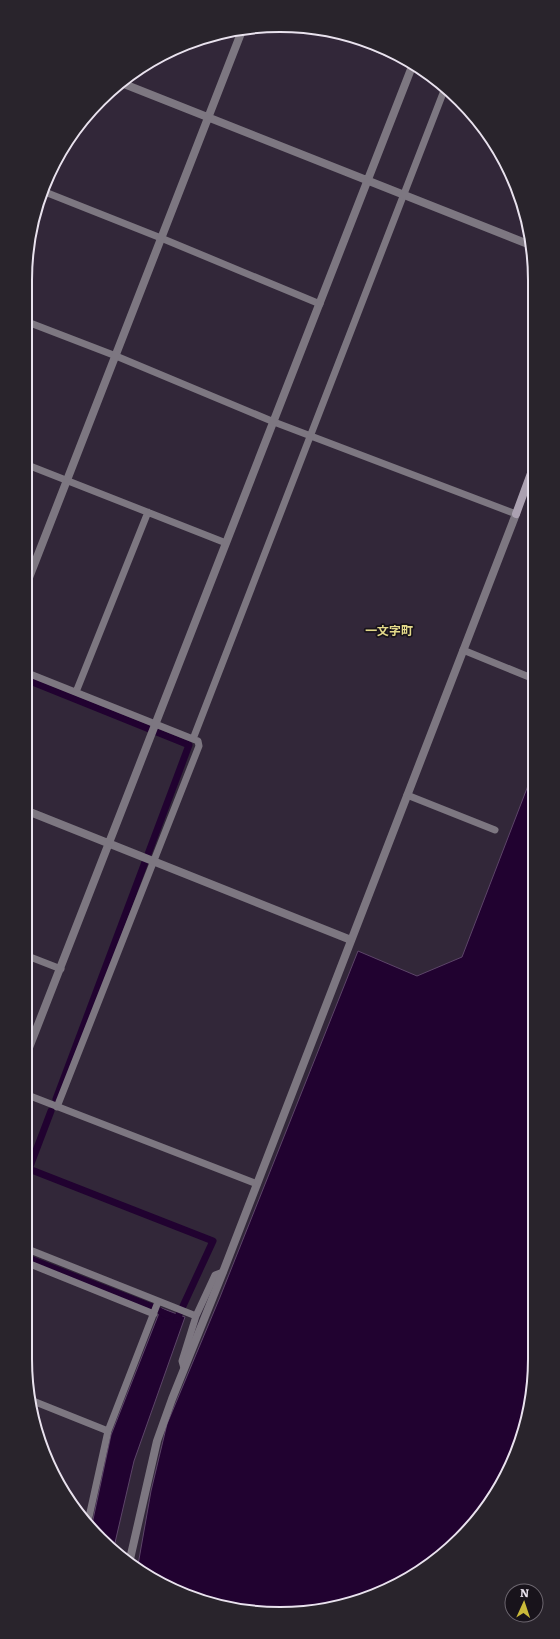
<svg xmlns="http://www.w3.org/2000/svg" width="560" height="1639" viewBox="0 0 560 1639" font-family="Literata,'Noto Sans JP',serif">
<style>
.water{fill:#210230;stroke:#5d4569}
.lines{fill:none;stroke-linecap:round;stroke-linejoin:round}
.canal{stroke:#210230;stroke-width:7}
.minor{stroke:#7d7781;stroke-width:7}
.tertiary{stroke:#7d7781;stroke-width:8}
.secondary{stroke:#aba1b1;stroke-width:8}
.labels{text-anchor:middle;stroke-width:3.5;stroke-linejoin:round;paint-order:stroke}
.neighbourhood-label{font-size:12px;font-weight:bold;fill:#e3d98a;stroke:#18131b}
.rim{fill:none;stroke:#e9e2ee;stroke-width:2}
</style>
<rect width="100%" height="100%" fill="#322739"/>
<path class="water" d="M 534,770 L 535,1359 L 526,1425 L 492,1501 L 422,1571 L 346,1605 L 247,1612 L 167,1588 L 138,1565 L 151,1491 L 167,1424 L 220,1297 L 358,951 L 417,976 L 462,957 Z
M 161,1308 L 185,1317 L 134,1461 L 114,1547 L 91,1529 L 111,1435 Z"/>
<g class="lines">
<path class="canal" d="M 25,679 L 189,745 L 56,1099
M 51,1111 L 29,1169 L 213,1241 L 177,1319
M 25,1257 L 152,1307 L 167,1315"/>
<path class="minor" d="M 339,33 L 401,59
M 45,192 L 161,238 L 320,304
M 25,321 L 116,356 L 274,422 L 516,514
M 25,464 L 226,543
M 463,650 L 534,679
M 25,672 L 193,739 L 445,88
M 76,692 L 148,512
M 407,795 L 495,830
M 25,955 L 61,969
M 25,1094 L 257,1184
M 57,1107 L 199,746 L 198,741 L 193,739
M 25,1248 L 196,1316 L 215,1275 L 223,1272
M 25,1262 L 154,1314
M 184,1368 L 182,1361 L 196,1316
M 33,1401 L 108,1431
M 87,1526 L 108,1431 L 158,1302"/>
<path class="tertiary" d="M 124,84 L 533,246
M 25,588 L 243,28
M 25,810 L 351,940
M 25,1058 L 413,64
M 130,1559 L 157,1441 L 172,1399 L 223,1272 L 516,514"/>
<path class="secondary" d="M 516,514 L 533,468"/>
</g>
<g class="labels">
<g class="neighbourhood-label">
<text x="389" y="635">一文字町</text>
</g>
</g>
<path d="M0 0H560V1639H0ZM280 32H280A248 248 0 0 1 528 280V1359A248 248 0 0 1 280 1607H280A248 248 0 0 1 32 1359V280A248 248 0 0 1 280 32Z" fill="#29242c" fill-rule="evenodd"/>
<path class="rim" d="M280 32H280A248 248 0 0 1 528 280V1359A248 248 0 0 1 280 1607H280A248 248 0 0 1 32 1359V280A248 248 0 0 1 280 32Z"/>
<g transform="translate(524 1603) rotate(3)"><circle r="19" fill="#18131b" stroke="#6c666f"/>
<path d="M0-3L7 15L0 10L-7 15Z" fill="#caba3a"/>
<text y="-6" font-size="11" font-weight="bold" text-anchor="middle" fill="#e9e2ee">N</text>
</g>
</svg>
